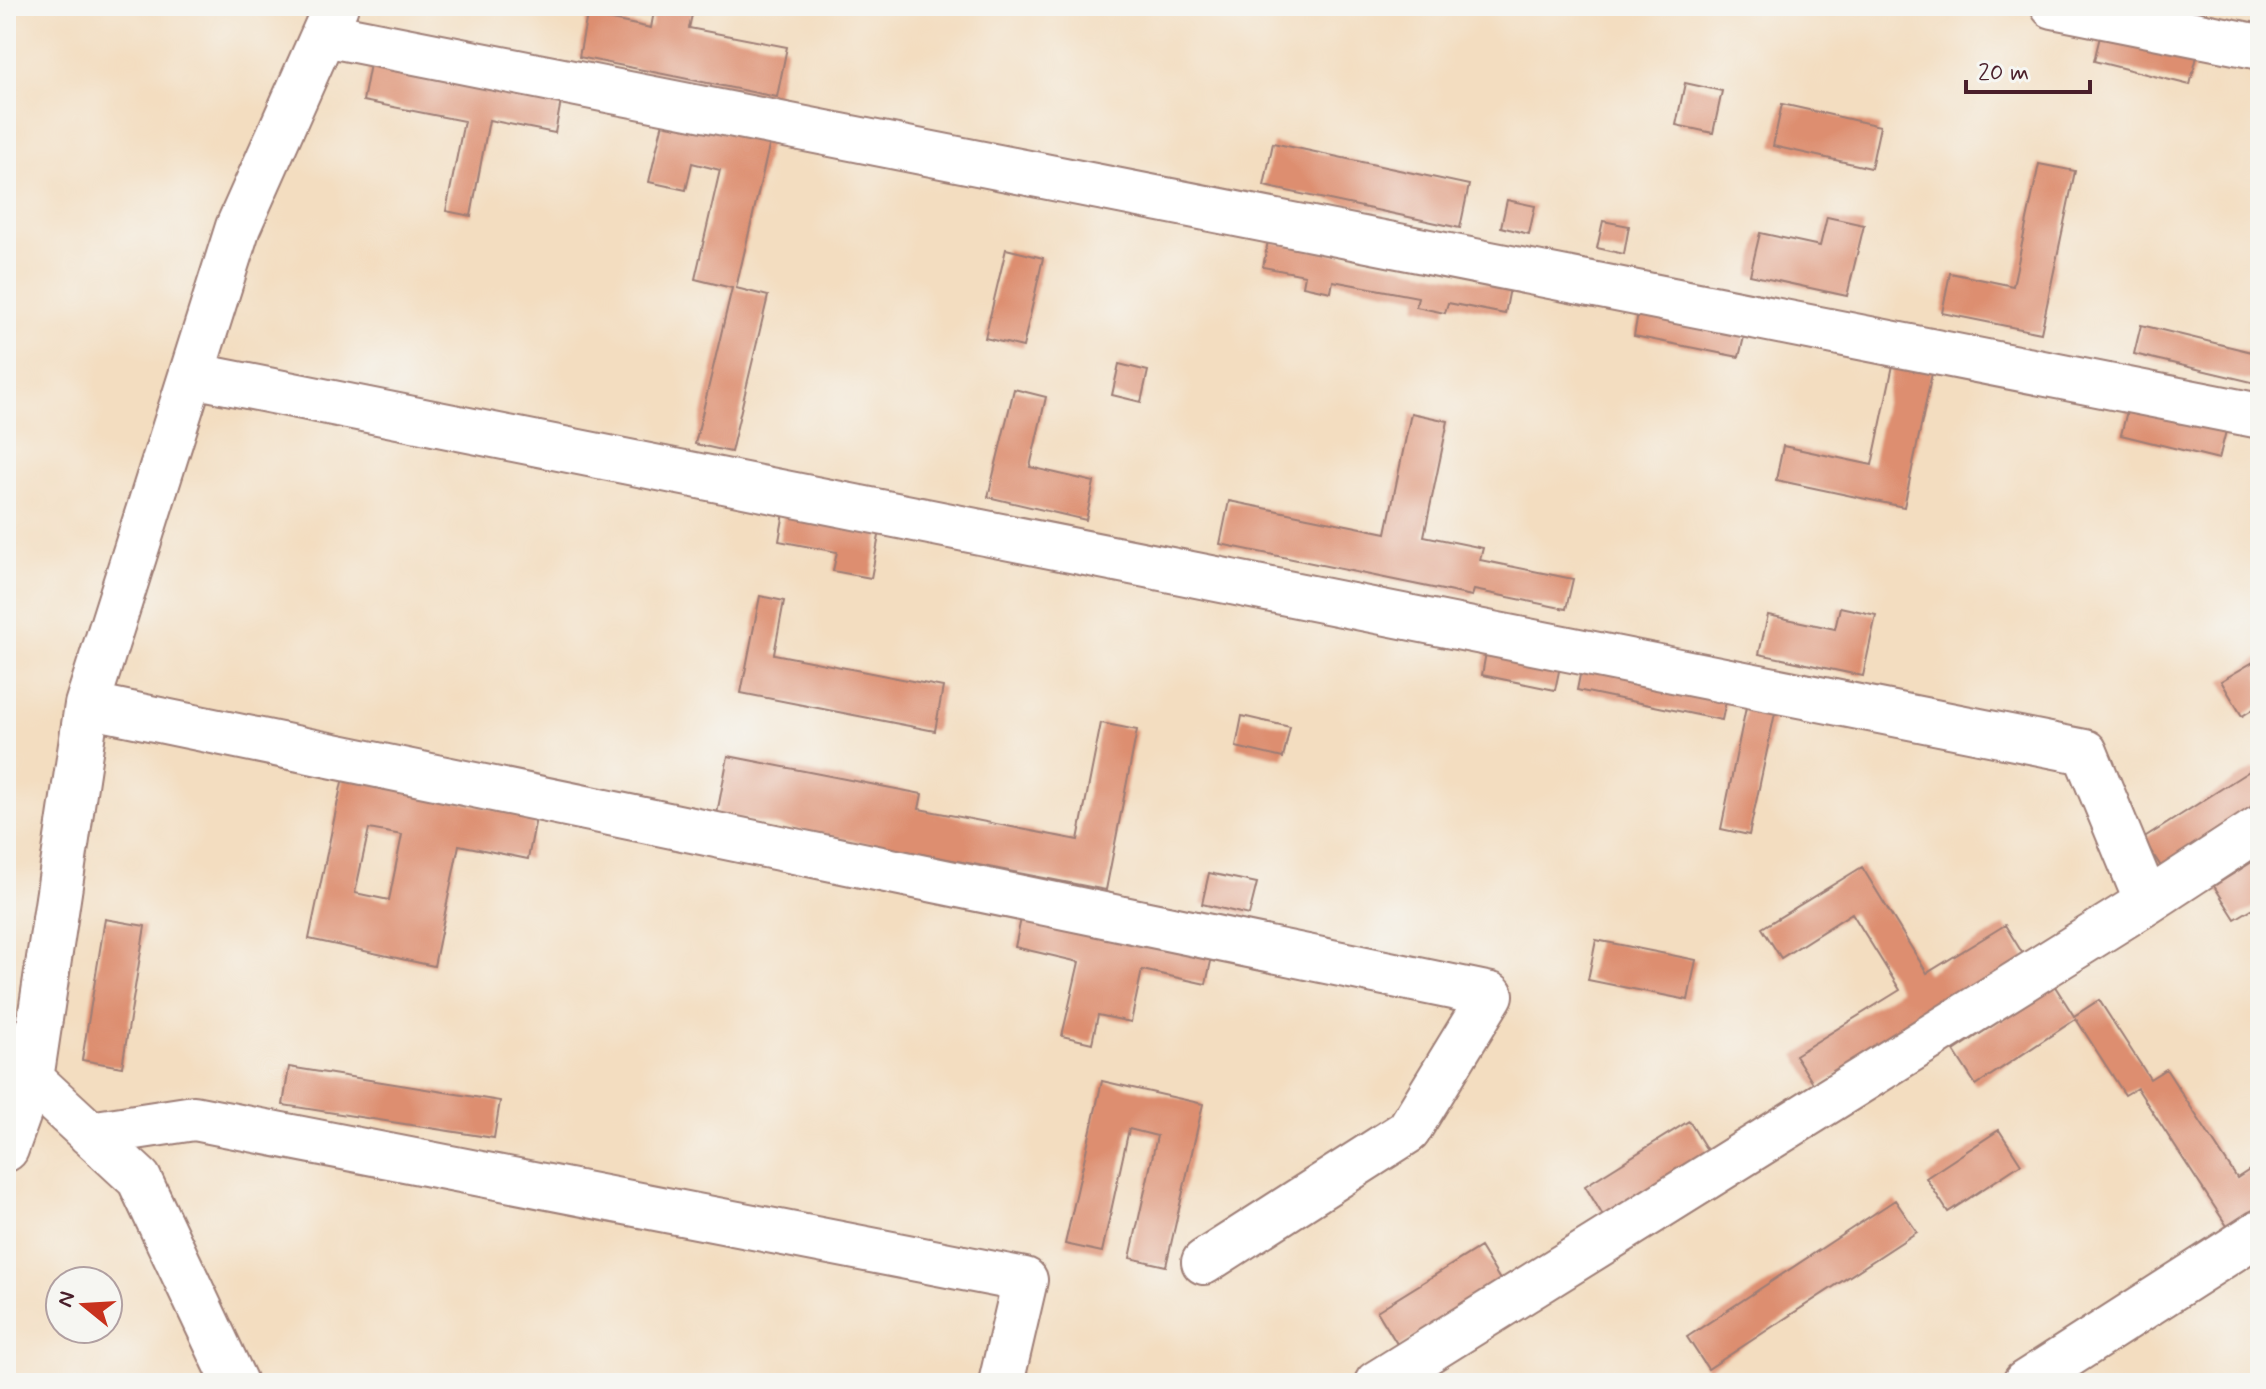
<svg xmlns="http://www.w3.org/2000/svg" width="2266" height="1389" viewBox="0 0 2266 1389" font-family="Mynerve,sans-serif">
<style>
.building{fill:#dd8e6f;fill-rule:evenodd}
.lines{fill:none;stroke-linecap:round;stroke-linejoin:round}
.minor-casing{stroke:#9e7e76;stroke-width:48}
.minor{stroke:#fff;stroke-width:44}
</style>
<rect width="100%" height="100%" fill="#f6f6f2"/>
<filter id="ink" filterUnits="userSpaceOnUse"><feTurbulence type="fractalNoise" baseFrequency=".0125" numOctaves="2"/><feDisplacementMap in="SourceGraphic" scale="16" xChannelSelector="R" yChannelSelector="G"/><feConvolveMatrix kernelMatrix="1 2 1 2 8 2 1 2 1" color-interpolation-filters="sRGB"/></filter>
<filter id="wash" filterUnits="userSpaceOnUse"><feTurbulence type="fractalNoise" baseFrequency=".006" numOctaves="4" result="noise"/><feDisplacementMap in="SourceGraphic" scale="32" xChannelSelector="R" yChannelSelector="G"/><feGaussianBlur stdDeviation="1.8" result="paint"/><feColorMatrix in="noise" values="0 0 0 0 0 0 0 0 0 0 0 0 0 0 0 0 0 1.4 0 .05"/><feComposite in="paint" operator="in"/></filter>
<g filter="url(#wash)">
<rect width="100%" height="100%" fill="#f3ddc0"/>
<g id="blocks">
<path class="building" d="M 655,6 L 694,6 L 689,28 L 787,47 L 777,97 L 579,57 L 587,15 L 651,28 Z
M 2104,20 L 2200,44 L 2190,85 L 2094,61 Z
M 370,64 L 561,101 L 555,133 L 489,120 L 471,216 L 446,211 L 464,121 L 363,101 Z
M 1685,83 L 1722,91 L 1713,133 L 1676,125 Z
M 1782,104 L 1880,126 L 1871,168 L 1773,146 Z
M 664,118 L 770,142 L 736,288 L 768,296 L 731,452 L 695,444 L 732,288 L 695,279 L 720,170 L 692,163 L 686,190 L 649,182 Z
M 1273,143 L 1469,185 L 1460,228 L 1264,186 Z
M 2039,164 L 2075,171 L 2041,333 L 1942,313 L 1950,273 L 2013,286 Z
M 1507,200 L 1535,206 L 1529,234 L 1501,227 Z
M 1827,217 L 1864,225 L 1847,296 L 1750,275 L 1760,233 L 1820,246 Z
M 1603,221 L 1629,226 L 1624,254 L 1597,248 Z
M 1268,241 L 1510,288 L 1505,314 L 1448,303 L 1445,313 L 1416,307 L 1418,297 L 1333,281 L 1331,292 L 1303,286 L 1305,275 L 1263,267 Z
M 1006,249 L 1043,258 L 1023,347 L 985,338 Z
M 1639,307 L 1746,329 L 1739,357 L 1634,336 Z
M 2141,325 L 2260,354 L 2260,384 L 2134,354 Z
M 1896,351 L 1935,359 L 1904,507 L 1776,480 L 1783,446 L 1872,465 Z
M 1119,364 L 1148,371 L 1141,402 L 1112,395 Z
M 1014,389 L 1046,397 L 1030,467 L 1094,482 L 1086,520 L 988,497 Z
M 2129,403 L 2227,427 L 2219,459 L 2121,435 Z
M 1411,413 L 1448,421 L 1424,536 L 1483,548 L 1480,560 L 1573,579 L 1566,609 L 1474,590 L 1472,596 L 1220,544 L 1229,501 L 1386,533 Z
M 786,501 L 882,520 L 871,578 L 833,571 L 837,552 L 779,541 Z
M 760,596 L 784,601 L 774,654 L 943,687 L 935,731 L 741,693 Z
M 1840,607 L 1876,615 L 1863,676 L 1759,654 L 1768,615 L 1835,629 Z
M 1488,641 L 1562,657 L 1555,690 L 1482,675 Z
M 2260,658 L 2260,705 L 2242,716 L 2221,681 Z
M 1583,660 L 1728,690 L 1722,720 L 1577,690 Z
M 1749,693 L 1778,699 L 1749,835 L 1721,829 Z
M 1242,716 L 1290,727 L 1283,758 L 1236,747 Z
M 1101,723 L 1137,730 L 1106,890 L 717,814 L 728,756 L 922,794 L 919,809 L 1078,840 Z
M 2254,768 L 2260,777 L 2260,809 L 2164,871 L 2143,839 Z
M 343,777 L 536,818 L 528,859 L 459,845 L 434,966 L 309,939 ZM 369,829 L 402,835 L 389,900 L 355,893 Z
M 2260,857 L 2260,904 L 2235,919 L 2214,886 Z
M 1862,867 L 1927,973 L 2005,925 L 2026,959 L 1816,1088 L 1795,1055 L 1900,990 L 1852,913 L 1781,958 L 1762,928 Z
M 1209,873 L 1257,883 L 1249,915 L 1202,904 Z
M 1023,909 L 1213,952 L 1206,984 L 1142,970 L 1131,1022 L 1098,1015 L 1092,1043 L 1062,1036 L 1079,962 L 1015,947 Z
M 105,919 L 145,926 L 122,1067 L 82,1060 Z
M 1596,940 L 1696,960 L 1688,1000 L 1588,980 Z
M 2054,985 L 2074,1016 L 2099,1000 L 2150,1079 L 2166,1069 L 2237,1178 L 2260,1163 L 2260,1208 L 2229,1229 L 2137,1088 L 2125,1095 L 2076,1019 L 1976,1085 L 1954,1051 Z
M 289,1067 L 500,1101 L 494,1138 L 283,1105 Z
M 1102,1081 L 1203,1104 L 1166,1266 L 1130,1258 L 1157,1136 L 1129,1129 L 1102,1252 L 1065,1244 Z
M 1689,1121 L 1710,1155 L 1605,1219 L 1585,1186 Z
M 1999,1130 L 2021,1164 L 1948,1212 L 1926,1178 Z
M 1895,1200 L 1917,1232 L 1708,1369 L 1687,1337 Z
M 1480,1247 L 1502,1283 L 1399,1347 L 1377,1311 Z"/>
</g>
</g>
<g filter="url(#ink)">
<use href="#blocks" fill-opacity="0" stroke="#9e7e76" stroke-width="2"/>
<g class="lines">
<g class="minor-casing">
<path id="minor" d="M 2053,6 L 2260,47
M 324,34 L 2260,416
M 192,375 L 2085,752 L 2147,902
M 87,705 L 1491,995 L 1408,1131 L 1204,1262
M 90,1134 L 194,1118 L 1025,1280 L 1001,1383
M 6,1149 L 31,1079
M 235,1383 L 139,1179 L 31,1079 L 87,705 L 238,227 L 336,6
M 1377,1383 L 2147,902 L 2260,828
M 2025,1383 L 2260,1232"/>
</g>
<use href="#minor" class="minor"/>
</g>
</g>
<rect width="2266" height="1389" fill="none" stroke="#f6f6f2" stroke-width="32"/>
<g transform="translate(84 1305) rotate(288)"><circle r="38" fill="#f6f6f2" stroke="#b1a0a2" stroke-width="2"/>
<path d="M0-6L14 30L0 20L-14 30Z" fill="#c8321e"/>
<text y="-12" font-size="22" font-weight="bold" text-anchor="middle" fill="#4a1f2b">N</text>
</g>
<path d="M1966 80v12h124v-12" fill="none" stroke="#4a1f2b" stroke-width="4"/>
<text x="1978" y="80" font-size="24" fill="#4a1f2b" stroke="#f6f6f2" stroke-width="6" paint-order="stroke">20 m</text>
</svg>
